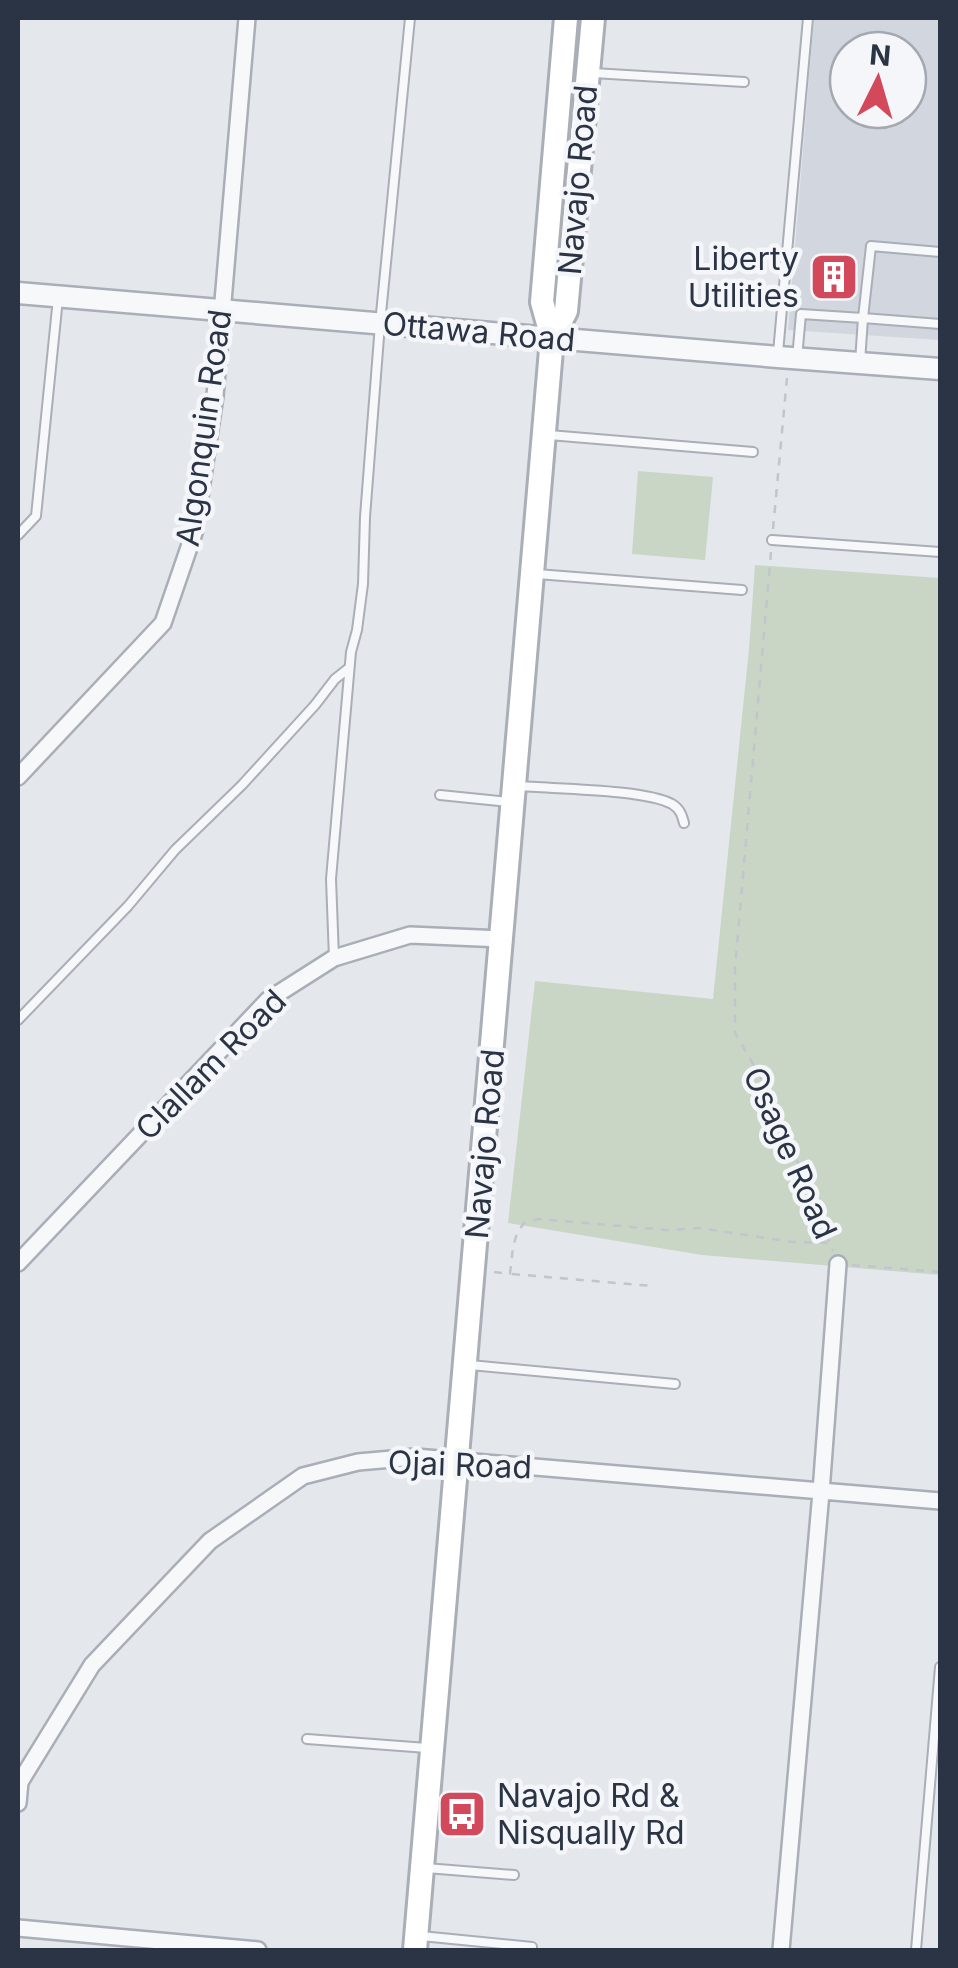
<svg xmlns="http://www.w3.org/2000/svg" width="958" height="1968" viewBox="0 0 958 1968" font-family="Inter,sans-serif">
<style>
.built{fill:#d2d6de;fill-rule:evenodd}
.green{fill:#c9d6c5}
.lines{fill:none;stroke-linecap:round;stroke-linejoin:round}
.service-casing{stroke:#a9aeb7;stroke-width:12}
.minor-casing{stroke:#a9aeb7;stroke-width:20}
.tertiary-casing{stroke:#a9aeb7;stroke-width:25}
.secondary-casing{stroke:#a9aeb7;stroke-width:28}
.path{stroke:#c2c5cb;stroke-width:2.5;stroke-dasharray:8 8;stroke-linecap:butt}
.service{stroke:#f7f8fa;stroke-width:8}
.minor{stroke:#f7f8fa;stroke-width:15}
.tertiary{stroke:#f7f8fa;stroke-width:20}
.secondary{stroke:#fff;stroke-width:22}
.labels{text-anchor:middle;stroke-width:9;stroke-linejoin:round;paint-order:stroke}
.street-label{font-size:32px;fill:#2b3445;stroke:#f4f6f9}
.poi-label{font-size:32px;fill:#2b3445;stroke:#f4f6f9;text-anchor:end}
</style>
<rect width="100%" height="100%" fill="#e4e7ec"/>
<path class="built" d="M 814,18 L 940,18 L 940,340 L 788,330 ZM 848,50 L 908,50 L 908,110 L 848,110 Z"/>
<path class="green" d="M 638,471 L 713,477 L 705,560 L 632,554 Z
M 755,565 L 940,578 L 940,1275 L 702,1255 L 508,1223 L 535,981 L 713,999 L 749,649 Z"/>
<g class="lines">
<g class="service-casing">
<path id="service" d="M 593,73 L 744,82
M 940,252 L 871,246 L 863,318 L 940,324
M 778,353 L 808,18
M 797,358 L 801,314 L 863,318 L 860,362
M 549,435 L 753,452
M 18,535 L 36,516 L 58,298
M 772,540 L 940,552
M 537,574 L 742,590
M 520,786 C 554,789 645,789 672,804 C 680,809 682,815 684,823
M 440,795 L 509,802
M 334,958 L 331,879 L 351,652 L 357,630 L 363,584 L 365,517 L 380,324 L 410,18
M 18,1020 L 128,906 L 175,850 L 242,785 L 315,705 L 335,679 L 349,668
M 470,1365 L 675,1384
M 307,1739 L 427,1748
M 426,1868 L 514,1875
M 421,1936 L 532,1947
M 916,1950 L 940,1667"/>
</g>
<g class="minor-casing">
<path id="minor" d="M 18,777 L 163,623 L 195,530 L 215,396 L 247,18
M 18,1263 L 268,1000 L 334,958 L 410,935 L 502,939
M 18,1803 L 20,1782 L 92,1665 L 210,1541 L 303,1476 L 358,1462 L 415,1457 L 940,1501
M 18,1928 L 258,1950
M 781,1950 L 821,1492 L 838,1264"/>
</g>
<g class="tertiary-casing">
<path id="tertiary" d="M 18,293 L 778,357 L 940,369"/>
</g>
<g class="secondary-casing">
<path id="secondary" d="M 552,338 L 566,311 L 593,18
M 415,1950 L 552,338 L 542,302 L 566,18"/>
</g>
<path class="path" d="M 773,529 L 787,378
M 771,552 L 735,968 L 735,1033 L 771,1095 L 833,1251
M 852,1265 L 940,1272
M 494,1272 L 510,1274 L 513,1247 L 517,1233 L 524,1223 L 538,1219 L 667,1230 L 699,1228 L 793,1242 L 829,1243
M 512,1274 L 652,1286"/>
<use href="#service" class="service"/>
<use href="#minor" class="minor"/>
<use href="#tertiary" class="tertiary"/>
<use href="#secondary" class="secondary"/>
</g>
<defs>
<g id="building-square" transform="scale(2.5)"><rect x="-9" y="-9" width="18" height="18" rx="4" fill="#d1495b" stroke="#f4f6f9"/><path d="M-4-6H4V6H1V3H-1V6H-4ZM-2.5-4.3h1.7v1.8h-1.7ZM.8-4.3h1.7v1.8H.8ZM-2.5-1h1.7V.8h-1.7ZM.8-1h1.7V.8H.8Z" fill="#fff"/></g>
<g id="bus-square" transform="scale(2.5)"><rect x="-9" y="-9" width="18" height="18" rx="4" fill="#d1495b" stroke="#f4f6f9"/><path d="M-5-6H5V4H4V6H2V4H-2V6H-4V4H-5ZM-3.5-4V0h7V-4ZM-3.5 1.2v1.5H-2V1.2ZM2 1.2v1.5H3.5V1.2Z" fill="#fff"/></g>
</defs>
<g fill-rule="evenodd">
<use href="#building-square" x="834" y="277"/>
<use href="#bus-square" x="462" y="1814"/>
</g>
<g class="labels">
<g class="street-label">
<text transform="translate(578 180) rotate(-85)" y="11">Navajo Road</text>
<text transform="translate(479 332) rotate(5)" y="11">Ottawa Road</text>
<text transform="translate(204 428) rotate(-82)" y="11">Algonquin Road</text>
<text transform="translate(211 1065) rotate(-45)" y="11">Clallam Road</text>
<text transform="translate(485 1144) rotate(-85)" y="11">Navajo Road</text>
<text transform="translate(790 1153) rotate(66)" y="11">Osage Road</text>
<text transform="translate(460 1465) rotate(2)" y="11">Ojai Road</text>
</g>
<g class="poi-label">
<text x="799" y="270">Liberty<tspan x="799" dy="37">Utilities</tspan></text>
<text x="497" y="1807" text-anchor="start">Navajo Rd &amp;<tspan x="497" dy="37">Nisqually Rd</tspan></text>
</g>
</g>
<rect width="958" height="1968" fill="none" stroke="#2b3445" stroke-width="40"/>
<g transform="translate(878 80) rotate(5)"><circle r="48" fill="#f4f6f9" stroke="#a4a8b1" stroke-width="2.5"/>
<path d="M0-8L18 38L0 25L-18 38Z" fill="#d1495b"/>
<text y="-15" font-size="28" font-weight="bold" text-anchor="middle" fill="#2b3445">N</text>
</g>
</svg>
